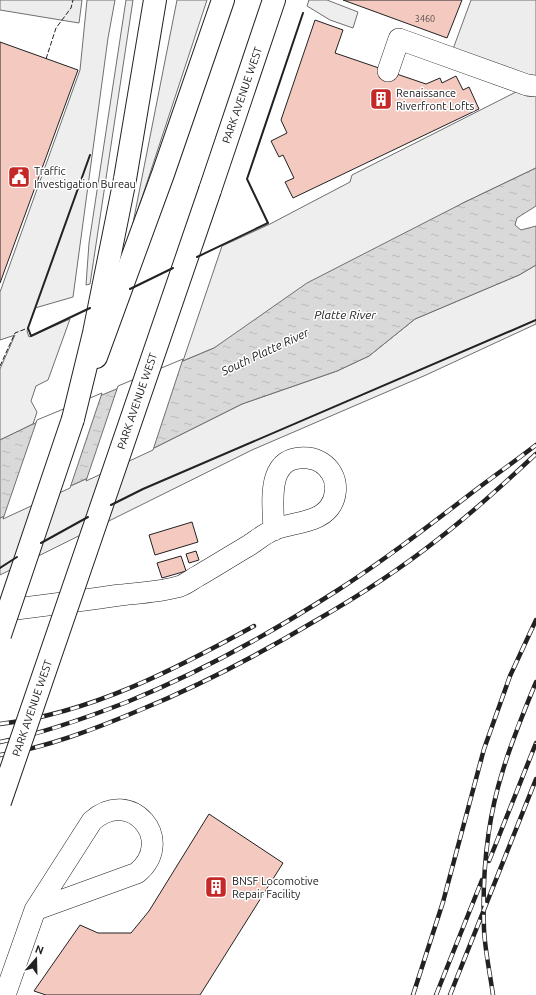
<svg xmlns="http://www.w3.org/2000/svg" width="536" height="995" viewBox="0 0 536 995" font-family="Ubuntu,sans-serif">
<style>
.grass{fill:#eee;stroke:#6f6f6f}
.parking{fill:#ededed;stroke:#6f6f6f}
.water{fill:url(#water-ripples);stroke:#6f6f6f}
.pier{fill:#fff;stroke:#6f6f6f}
.building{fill:#f3c9c0;stroke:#222}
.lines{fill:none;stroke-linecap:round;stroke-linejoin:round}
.minor-casing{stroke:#222;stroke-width:22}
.major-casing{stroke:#222;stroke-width:24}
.highway-casing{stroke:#222;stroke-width:24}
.minor{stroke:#fff;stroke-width:21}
.major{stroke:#fff;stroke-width:22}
.highway{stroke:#fff;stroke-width:22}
.rail-casing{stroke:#222;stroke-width:4.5}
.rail{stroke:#fff;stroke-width:3;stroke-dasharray:9;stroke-linecap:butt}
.major-bridge-casing{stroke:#222;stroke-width:24;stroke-linecap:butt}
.major-bridge{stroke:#fff;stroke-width:22}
.fence{stroke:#222;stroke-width:1;stroke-dasharray:5 2;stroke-linecap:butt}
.wall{stroke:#222;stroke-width:2}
.labels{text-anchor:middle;stroke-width:3;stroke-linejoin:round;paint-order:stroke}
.number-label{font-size:9px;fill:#564c4a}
.poi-label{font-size:11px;fill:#222;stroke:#fff;text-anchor:start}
.street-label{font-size:11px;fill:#222;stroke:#fff}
.water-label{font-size:12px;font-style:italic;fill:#222;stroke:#fff}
</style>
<defs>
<pattern id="water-ripples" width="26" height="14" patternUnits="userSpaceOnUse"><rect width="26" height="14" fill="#d9d9d9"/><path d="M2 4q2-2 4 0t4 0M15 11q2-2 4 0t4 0" fill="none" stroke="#bababa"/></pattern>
</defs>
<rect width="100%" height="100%" fill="#fff"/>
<path class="grass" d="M 87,0 L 115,0 L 108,38 L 73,297 L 35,308 L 27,331 L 29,337 L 70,319 L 48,380 L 36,386 L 31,401 L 37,412 L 33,424 L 0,440 L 0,369 L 15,335 L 0,340 L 0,292 L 80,70 Z
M 126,0 L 133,0 L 90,284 L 86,285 L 89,243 Z
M 177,0 L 207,0 L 132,228 Z
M 309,0 L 327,0 L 358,12 L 353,28 L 330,20 L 307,6 Z
M 516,92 L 527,96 L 536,96 L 536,168 L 463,203 L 214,348 L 183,361 L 222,246 L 270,224 L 350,182 L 352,175 Z
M 536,265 L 536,324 L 426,375 L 252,450 L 0,575 L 0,518 L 156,447 L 242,404 L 337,371 L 369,356 L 415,319 L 519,275 Z"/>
<path class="parking" d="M 0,0 L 82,0 L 79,23 L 0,10 Z
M 471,0 L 536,0 L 536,90 L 449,60 Z"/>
<path class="water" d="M 536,168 L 536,206 L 517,218 L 515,225 L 521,230 L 536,226 L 536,265 L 519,275 L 415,319 L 369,356 L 337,371 L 242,404 L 156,447 L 0,518 L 0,440 L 33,424 L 214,348 L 307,283 L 463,203 Z"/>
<path class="pier" d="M 183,359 L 153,450 L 86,481 L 118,386 Z
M 102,393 L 70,488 L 3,519 L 37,420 Z"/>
<path class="building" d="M 343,0 L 462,0 L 447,38 Z
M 315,20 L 343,30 L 335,53 L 426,84 L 440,78 L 442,83 L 456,76 L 463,90 L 469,87 L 479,109 L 293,198 L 285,182 L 294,178 L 283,155 L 279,157 L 271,141 L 287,133 L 281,120 Z
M 0,42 L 78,70 L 0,283 Z
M 192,522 L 198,542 L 155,555 L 149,535 Z
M 196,551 L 199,560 L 189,563 L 186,554 Z
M 181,556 L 186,571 L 162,578 L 157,563 Z
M 209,814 L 283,863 L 200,995 L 46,995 L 34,991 L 80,925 L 98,933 L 131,933 L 149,911 Z"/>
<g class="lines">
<g class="minor-casing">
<path id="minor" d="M 388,71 L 399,39 L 527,85 L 536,86
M 0,611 C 40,606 80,601 120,595 C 139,593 159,592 177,587 C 184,586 192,579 198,576 C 215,566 231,556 248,546 C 256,541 264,534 273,530 C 291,522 316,524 329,508 C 336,499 338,485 332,474 C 327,465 318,459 308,458 C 265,454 273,503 274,530
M 5,995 L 35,910 L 137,873 C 177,840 130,786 92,821 L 35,910"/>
</g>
<g class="major-casing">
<path id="major" d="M 210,190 L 274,0
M 96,357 L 163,174 L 223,0"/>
</g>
<g class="highway-casing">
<path id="highway" d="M 73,419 L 94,333 L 125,179 L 155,0"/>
</g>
<use href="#minor" class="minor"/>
<use href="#major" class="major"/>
<use href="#highway" class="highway"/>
<g class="rail-casing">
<path id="rail" d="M 0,724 C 91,713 174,670 254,626
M 0,742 C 44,733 86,718 127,702 C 201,672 271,633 338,590 C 383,561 426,528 469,495 C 491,478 514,462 536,445
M 0,755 C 48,747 95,729 140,710 C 201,685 258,655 315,621 C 357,597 399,570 437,540 C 472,513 504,484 536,454
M 489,861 L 536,743
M 413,995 L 443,902 L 484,749 L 510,676 L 536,620
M 436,995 L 482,880
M 450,995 L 536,779
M 493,995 C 490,973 485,951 484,929 C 482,876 487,820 503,770 C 512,740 524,711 536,682"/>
</g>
<use href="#rail" class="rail"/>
<g class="major-bridge-casing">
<path id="major-bridge" d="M 0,635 L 73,419
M 0,802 L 210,190"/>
</g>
<use href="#major-bridge" class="major-bridge"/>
<path class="fence" d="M 46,59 L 56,28 L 71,8 L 73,0
M 0,366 L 15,333 L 28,328"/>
<path class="wall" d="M 197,257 L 268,223 L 247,179 L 303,13
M 130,289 L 173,268
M 90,308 L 31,336 L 28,328 L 90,155
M 111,505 L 143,489 L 536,320
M 41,543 L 88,517
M 0,568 L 17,557"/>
</g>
<defs>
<g id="building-square" transform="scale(1.15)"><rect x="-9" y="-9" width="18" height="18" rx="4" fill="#c62828" stroke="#fff"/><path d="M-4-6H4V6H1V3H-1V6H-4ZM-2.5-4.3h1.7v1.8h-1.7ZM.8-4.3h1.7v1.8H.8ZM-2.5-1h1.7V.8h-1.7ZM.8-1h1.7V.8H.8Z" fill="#fff"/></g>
<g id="civic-square" transform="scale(1.15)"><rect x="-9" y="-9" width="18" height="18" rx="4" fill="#c62828" stroke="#fff"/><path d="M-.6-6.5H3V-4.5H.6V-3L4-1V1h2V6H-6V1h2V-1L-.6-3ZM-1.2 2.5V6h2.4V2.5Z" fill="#fff"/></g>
</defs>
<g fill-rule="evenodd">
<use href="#building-square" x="381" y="99"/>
<use href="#civic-square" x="19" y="177"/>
<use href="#building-square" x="216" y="887"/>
</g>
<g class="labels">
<g class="number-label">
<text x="425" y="22">3460</text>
</g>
<g class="poi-label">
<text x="396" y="97">Renaissance<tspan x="396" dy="13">Riverfront Lofts</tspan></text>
<text x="34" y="175">Traffic<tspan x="34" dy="13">Investigation Bureau</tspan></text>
<text x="232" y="885">BNSF Locomotive<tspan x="232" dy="13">Repair Facility</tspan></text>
</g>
<g class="street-label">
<text transform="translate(242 95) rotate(-71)" y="4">PARK AVENUE WEST</text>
<text transform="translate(137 401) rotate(-71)" y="4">PARK AVENUE WEST</text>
<text transform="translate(32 708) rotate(-71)" y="4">PARK AVENUE WEST</text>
</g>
<g class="water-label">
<text x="345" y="319">Platte River</text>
<text transform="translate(265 352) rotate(-25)" y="4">South Platte River</text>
</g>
</g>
<g transform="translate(36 959) rotate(20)" stroke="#ffffff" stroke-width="3" paint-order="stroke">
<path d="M0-3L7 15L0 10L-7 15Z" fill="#222222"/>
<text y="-6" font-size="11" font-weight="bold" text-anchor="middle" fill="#222222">N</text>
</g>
</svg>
